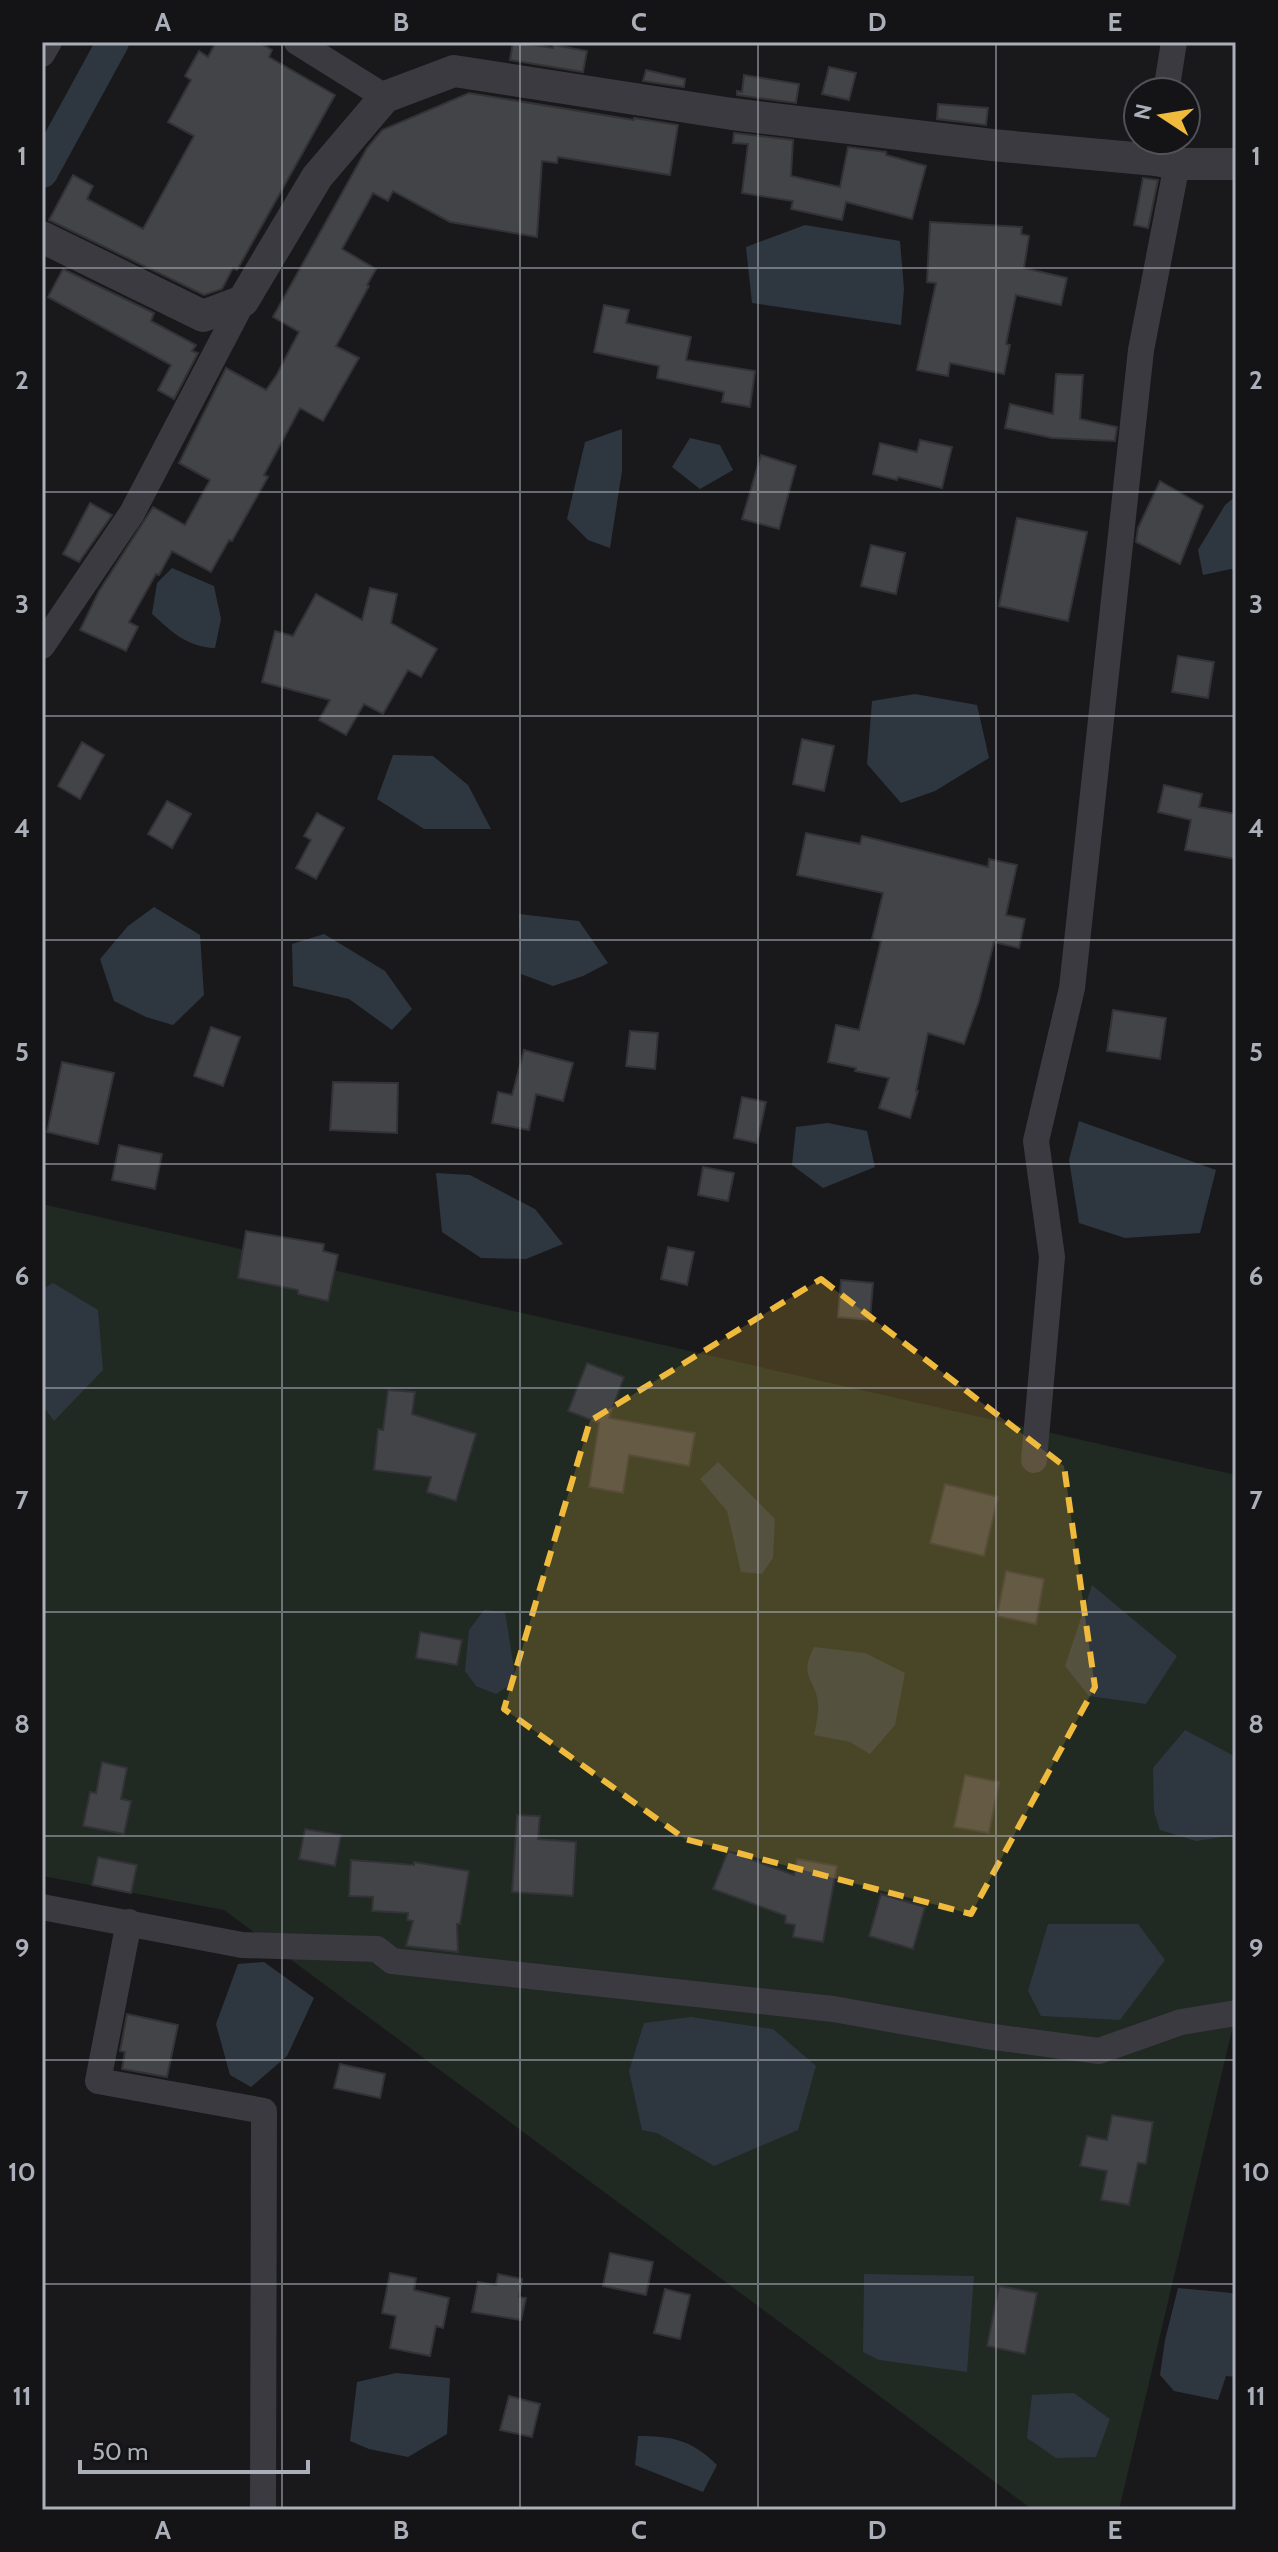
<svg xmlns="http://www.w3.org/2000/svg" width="1278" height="2552" viewBox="0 0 1278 2552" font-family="Cabin,sans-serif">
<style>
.green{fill:#202922}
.water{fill:#2e373f}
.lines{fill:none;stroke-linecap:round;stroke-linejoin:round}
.canal{stroke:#2e373f;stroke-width:32}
.building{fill:#434448;stroke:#333337;stroke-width:2}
.minor{stroke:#3a3a40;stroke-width:26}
.tertiary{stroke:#3a3a40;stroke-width:32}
.marked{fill:#f0ba3c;fill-opacity:0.2;stroke:#f0ba3c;stroke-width:6;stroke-dasharray:16 10;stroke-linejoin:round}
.grid{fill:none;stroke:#abafba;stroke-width:2;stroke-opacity:0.55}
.neatline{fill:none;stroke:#abafba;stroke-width:3}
.grid-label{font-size:26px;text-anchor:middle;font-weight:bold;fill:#abafba}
</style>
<rect width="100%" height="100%" fill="#19191b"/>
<path class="green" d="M 42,1204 L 1236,1475 L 1236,2013 L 1119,2510 L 1033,2510 L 224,1910 L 42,1876 Z"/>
<path class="water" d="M 805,225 L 900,241 L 904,289 L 901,325 L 752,303 L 746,247 Z
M 622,429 L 622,471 L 610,548 L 588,540 L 567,519 L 585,442 Z
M 690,438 L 720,445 L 733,470 L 700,489 L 672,467 Z
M 1236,496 L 1236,570 L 1231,569 L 1203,575 L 1198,550 L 1225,505 Z
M 172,568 L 214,586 L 221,619 L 215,648 C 187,647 172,632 152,614 L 157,583 Z
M 915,694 L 977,705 L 989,758 L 935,791 L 901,803 L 867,764 L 872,701 Z
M 393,755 L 433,756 L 468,785 L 491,829 L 424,829 L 377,799 Z
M 154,907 L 200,935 L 204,995 L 173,1025 L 146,1017 L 114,1001 L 100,959 L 128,926 Z
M 519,914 L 579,921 L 608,963 L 583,976 L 553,986 L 521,974 Z
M 324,934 L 385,971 L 412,1009 L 392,1030 L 349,999 L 293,986 L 292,944 Z
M 1079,1121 L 1216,1170 L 1200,1233 L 1125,1238 L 1079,1223 L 1069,1160 Z
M 828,1123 L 867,1131 L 875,1167 L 823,1188 L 792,1165 L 796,1127 Z
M 436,1173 L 470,1175 L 535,1209 L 563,1244 L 526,1259 L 481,1258 L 442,1232 Z
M 53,1283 L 98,1310 L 103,1370 L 54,1421 L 42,1405 L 42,1289 Z
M 718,1462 L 775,1519 L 773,1558 L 762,1574 L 741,1572 L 727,1511 L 700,1479 Z
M 1092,1585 L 1177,1656 L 1146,1704 L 1089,1696 L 1065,1666 Z
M 484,1610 L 505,1612 L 516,1681 L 496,1694 L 476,1686 L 465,1671 L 469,1630 Z
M 814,1647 L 865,1653 L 905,1673 L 895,1725 L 870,1754 L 850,1742 L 814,1735 C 816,1725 819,1713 818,1703 C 816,1679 798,1678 814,1647 Z
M 1185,1730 L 1236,1757 L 1236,1835 L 1196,1841 L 1160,1830 L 1154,1812 L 1153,1768 Z
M 1048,1924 L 1138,1924 L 1165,1960 L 1120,2020 L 1041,2016 L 1028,1991 Z
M 264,1962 L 314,1998 L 287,2056 L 251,2087 L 230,2075 L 216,2024 L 238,1964 Z
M 691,2017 L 773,2029 L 816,2066 L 798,2130 L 714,2166 L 657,2133 L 642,2130 L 629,2071 L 644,2023 Z
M 864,2274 L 974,2276 L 967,2372 L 879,2360 L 863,2352 Z
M 1178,2288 L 1232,2293 L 1236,2297 L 1236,2377 L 1226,2376 L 1218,2400 L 1174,2391 L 1160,2375 L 1165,2340 Z
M 396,2373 L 450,2378 L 447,2434 L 408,2457 L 369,2449 L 350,2441 L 357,2382 Z
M 1074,2393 L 1110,2419 L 1096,2457 L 1056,2458 L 1027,2438 L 1032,2395 Z
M 638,2436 C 672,2436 692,2440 717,2465 L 703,2492 L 635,2465 Z"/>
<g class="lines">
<path class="canal" d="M 42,172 L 113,42"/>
</g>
<path class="building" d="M 216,42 L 258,42 L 272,50 L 269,57 L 335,95 L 237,270 L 233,268 L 222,289 L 204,295 L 49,220 L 73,175 L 93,186 L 87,199 L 143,229 L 194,136 L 168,122 L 191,80 L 185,76 L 199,51 L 208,57 Z
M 513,42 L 553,48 L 554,45 L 587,51 L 583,72 L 510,60 Z
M 829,67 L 856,73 L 849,100 L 822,94 Z
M 646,70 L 685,79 L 684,87 L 643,81 Z
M 744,75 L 799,84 L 796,103 L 737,95 L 737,91 L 742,92 Z
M 469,93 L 634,120 L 634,118 L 678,125 L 670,175 L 558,157 L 557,163 L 542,161 L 537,237 L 450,222 L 393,191 L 388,201 L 373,193 L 342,249 L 376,269 L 367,285 L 369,286 L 336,346 L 359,358 L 323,421 L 300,408 L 264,475 L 268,477 L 232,541 L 229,540 L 211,572 L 172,551 L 159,575 L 156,574 L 129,622 L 138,627 L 126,651 L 80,630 L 99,591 L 153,507 L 185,525 L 210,480 L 179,463 L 226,368 L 266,390 L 276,376 L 299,332 L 273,317 L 367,148 L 382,130 Z
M 938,104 L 988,108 L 986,125 L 937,119 Z
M 734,133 L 793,140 L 791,176 L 840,187 L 848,147 L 886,152 L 886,155 L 926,166 L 912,219 L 846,202 L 842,220 L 791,209 L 793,201 L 742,193 L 748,144 L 733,143 Z
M 1143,178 L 1158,180 L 1148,228 L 1134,225 Z
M 930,222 L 1022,227 L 1021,234 L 1029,236 L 1024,268 L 1067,278 L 1061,305 L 1016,295 L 1006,344 L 1010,345 L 1004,374 L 950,363 L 948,376 L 917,370 L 936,283 L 927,282 Z
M 63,269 L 154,313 L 151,321 L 196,345 L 192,351 L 198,353 L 174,399 L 158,390 L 171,365 L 48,297 Z
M 604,305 L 629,310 L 626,323 L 691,337 L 686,360 L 755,371 L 750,407 L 722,402 L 724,392 L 657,378 L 659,366 L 594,352 Z
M 1056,374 L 1083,375 L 1080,419 L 1117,427 L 1115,441 L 1052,438 L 1005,428 L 1010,404 L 1053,414 Z
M 920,440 L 952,447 L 942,488 L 898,477 L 897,480 L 873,474 L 880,443 L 917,452 Z
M 761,455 L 796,466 L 779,529 L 742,519 Z
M 1160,481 L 1203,506 L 1180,564 L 1136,542 L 1138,528 Z
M 90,503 L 112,515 L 79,562 L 63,554 Z
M 1017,518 L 1087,532 L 1068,621 L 999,606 Z
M 871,545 L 905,553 L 896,594 L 861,586 Z
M 370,588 L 397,594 L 391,623 L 437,649 L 421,677 L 408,670 L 383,714 L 364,704 L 346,735 L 319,720 L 330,700 L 262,682 L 275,631 L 293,636 L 316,594 L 362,620 Z
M 1178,656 L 1214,662 L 1208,698 L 1172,692 Z
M 802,739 L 834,746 L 824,791 L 793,784 Z
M 82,742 L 104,755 L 80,799 L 58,786 Z
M 1164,785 L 1202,794 L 1199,807 L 1236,814 L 1236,859 L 1185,850 L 1191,820 L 1158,812 Z
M 167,801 L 191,814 L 172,848 L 148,834 Z
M 317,813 L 344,828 L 316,879 L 296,868 L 311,840 L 304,836 Z
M 806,833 L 860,844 L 862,836 L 988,867 L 989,859 L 1017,865 L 1006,915 L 1025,919 L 1019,948 L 994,942 L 979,1001 L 964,1044 L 928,1033 L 916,1091 L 918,1091 L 910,1118 L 879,1108 L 889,1078 L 855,1071 L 856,1068 L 828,1062 L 836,1025 L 859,1030 L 881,941 L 872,939 L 883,893 L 797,875 Z
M 1113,1010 L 1166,1018 L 1160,1059 L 1107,1051 Z
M 211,1027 L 240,1037 L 223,1086 L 194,1076 Z
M 630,1031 L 658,1033 L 655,1069 L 626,1066 Z
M 524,1050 L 573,1063 L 563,1101 L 536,1094 L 529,1130 L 492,1123 L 498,1092 L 512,1095 Z
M 62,1062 L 114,1073 L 98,1144 L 47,1132 Z
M 333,1082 L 398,1083 L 397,1133 L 330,1130 Z
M 742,1097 L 766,1102 L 757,1143 L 734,1138 Z
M 119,1145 L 162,1154 L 155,1189 L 112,1180 Z
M 703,1167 L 734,1173 L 728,1201 L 698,1195 Z
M 246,1231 L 324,1244 L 323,1251 L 338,1255 L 328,1301 L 298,1294 L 298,1290 L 238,1278 Z
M 668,1247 L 694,1252 L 687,1285 L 661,1279 Z
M 841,1280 L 873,1283 L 870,1320 L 838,1317 Z
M 587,1363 L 624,1377 L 609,1418 L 695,1433 L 689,1466 L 629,1455 L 623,1493 L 589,1487 L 599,1423 L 568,1411 Z
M 388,1390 L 415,1392 L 412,1414 L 476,1434 L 456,1501 L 427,1492 L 431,1477 L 374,1470 L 378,1429 L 383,1430 Z
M 945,1484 L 998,1497 L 984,1556 L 930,1543 Z
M 1006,1571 L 1044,1579 L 1036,1624 L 997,1616 Z
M 420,1632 L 462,1640 L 457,1665 L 416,1658 Z
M 102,1762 L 127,1768 L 121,1799 L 131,1801 L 124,1834 L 83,1826 L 90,1792 L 96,1793 Z
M 965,1775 L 999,1782 L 989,1833 L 954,1827 Z
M 517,1815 L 540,1816 L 538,1839 L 576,1842 L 573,1896 L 512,1892 Z
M 305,1829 L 341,1835 L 335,1866 L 299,1859 Z
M 728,1851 L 794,1875 L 797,1859 L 837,1866 L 823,1942 L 793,1937 L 795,1925 L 785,1923 L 786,1916 L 713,1889 Z
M 98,1857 L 137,1865 L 131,1893 L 92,1885 Z
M 351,1860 L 414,1865 L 414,1862 L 469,1871 L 460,1924 L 457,1924 L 458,1952 L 406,1946 L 413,1921 L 407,1920 L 408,1913 L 372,1911 L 373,1897 L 349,1896 Z
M 881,1894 L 925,1907 L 913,1949 L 869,1936 Z
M 127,2014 L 178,2025 L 167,2077 L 122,2069 L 125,2052 L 120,2051 Z
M 340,2064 L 385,2074 L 380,2098 L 334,2088 Z
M 1112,2115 L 1153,2122 L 1146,2164 L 1138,2163 L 1129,2205 L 1101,2200 L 1107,2171 L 1080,2166 L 1087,2136 L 1107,2140 Z
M 610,2253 L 653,2262 L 646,2295 L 603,2286 Z
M 390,2273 L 416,2278 L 414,2290 L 449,2298 L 443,2328 L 436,2326 L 430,2356 L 390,2348 L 396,2316 L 382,2313 Z
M 498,2274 L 522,2279 L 519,2297 L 526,2298 L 521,2320 L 472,2312 L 478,2282 L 496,2285 Z
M 999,2286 L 1037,2293 L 1025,2354 L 987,2346 Z
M 665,2289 L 690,2295 L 680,2339 L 654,2333 Z
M 509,2396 L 540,2404 L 532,2437 L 500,2430 Z"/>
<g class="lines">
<path class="minor" d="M 297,42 L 385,97
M 42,54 L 49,42
M 1166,92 L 1174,42
M 42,646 L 132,513 L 243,301
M 1034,1460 L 1052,1257 L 1036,1141 L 1072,988 L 1141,350 L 1177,164
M 42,1907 L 242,1945 L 377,1949 L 392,1961 L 833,2009 L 986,2036 L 1099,2051 L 1181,2022 L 1236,2013
M 129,1922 L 98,2081 L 264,2111 L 263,2510"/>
<path class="tertiary" d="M 42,237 L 203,316 L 243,301 L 317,177 L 385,97 L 454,71 L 732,114 L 992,145 L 1156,160 L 1177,164 L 1236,164"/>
</g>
<path class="marked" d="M 821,1279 L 1064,1466 L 1095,1687 L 971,1914 L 685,1839 L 504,1709 L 590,1421 Z"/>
<path class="grid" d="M 282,42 L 282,2510M 520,42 L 520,2510M 758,42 L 758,2510M 996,42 L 996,2510M 42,268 L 1236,268M 42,492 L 1236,492M 42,716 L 1236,716M 42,940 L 1236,940M 42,1164 L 1236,1164M 42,1388 L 1236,1388M 42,1612 L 1236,1612M 42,1836 L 1236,1836M 42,2060 L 1236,2060M 42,2284 L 1236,2284"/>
<rect width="1278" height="2552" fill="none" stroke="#141416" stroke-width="88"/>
<g transform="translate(1162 116) rotate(282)"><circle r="38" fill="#141416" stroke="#505258" stroke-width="2"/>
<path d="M0-6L14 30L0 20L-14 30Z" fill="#f0ba3c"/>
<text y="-12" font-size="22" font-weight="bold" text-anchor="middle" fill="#abafba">N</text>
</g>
<path d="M80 2460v12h228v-12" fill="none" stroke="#abafba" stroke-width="4"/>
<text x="92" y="2460" font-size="24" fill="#abafba" stroke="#141416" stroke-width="6" paint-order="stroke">50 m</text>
<rect x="44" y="44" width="1190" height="2464" class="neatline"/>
<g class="grid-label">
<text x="163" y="31">A</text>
<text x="401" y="31">B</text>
<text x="639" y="31">C</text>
<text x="877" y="31">D</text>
<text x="1115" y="31">E</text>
<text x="22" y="165">1</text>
<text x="1256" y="165">1</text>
<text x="22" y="389">2</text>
<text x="1256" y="389">2</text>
<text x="22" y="613">3</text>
<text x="1256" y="613">3</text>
<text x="22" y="837">4</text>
<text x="1256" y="837">4</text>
<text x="22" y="1061">5</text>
<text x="1256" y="1061">5</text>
<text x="22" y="1285">6</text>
<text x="1256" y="1285">6</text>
<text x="22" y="1509">7</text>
<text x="1256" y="1509">7</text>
<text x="22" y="1733">8</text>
<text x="1256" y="1733">8</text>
<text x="22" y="1957">9</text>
<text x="1256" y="1957">9</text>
<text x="22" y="2181">10</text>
<text x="1256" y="2181">10</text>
<text x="22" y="2405">11</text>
<text x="1256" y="2405">11</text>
<text x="163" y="2539">A</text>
<text x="401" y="2539">B</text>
<text x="639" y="2539">C</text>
<text x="877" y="2539">D</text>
<text x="1115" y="2539">E</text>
</g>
</svg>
